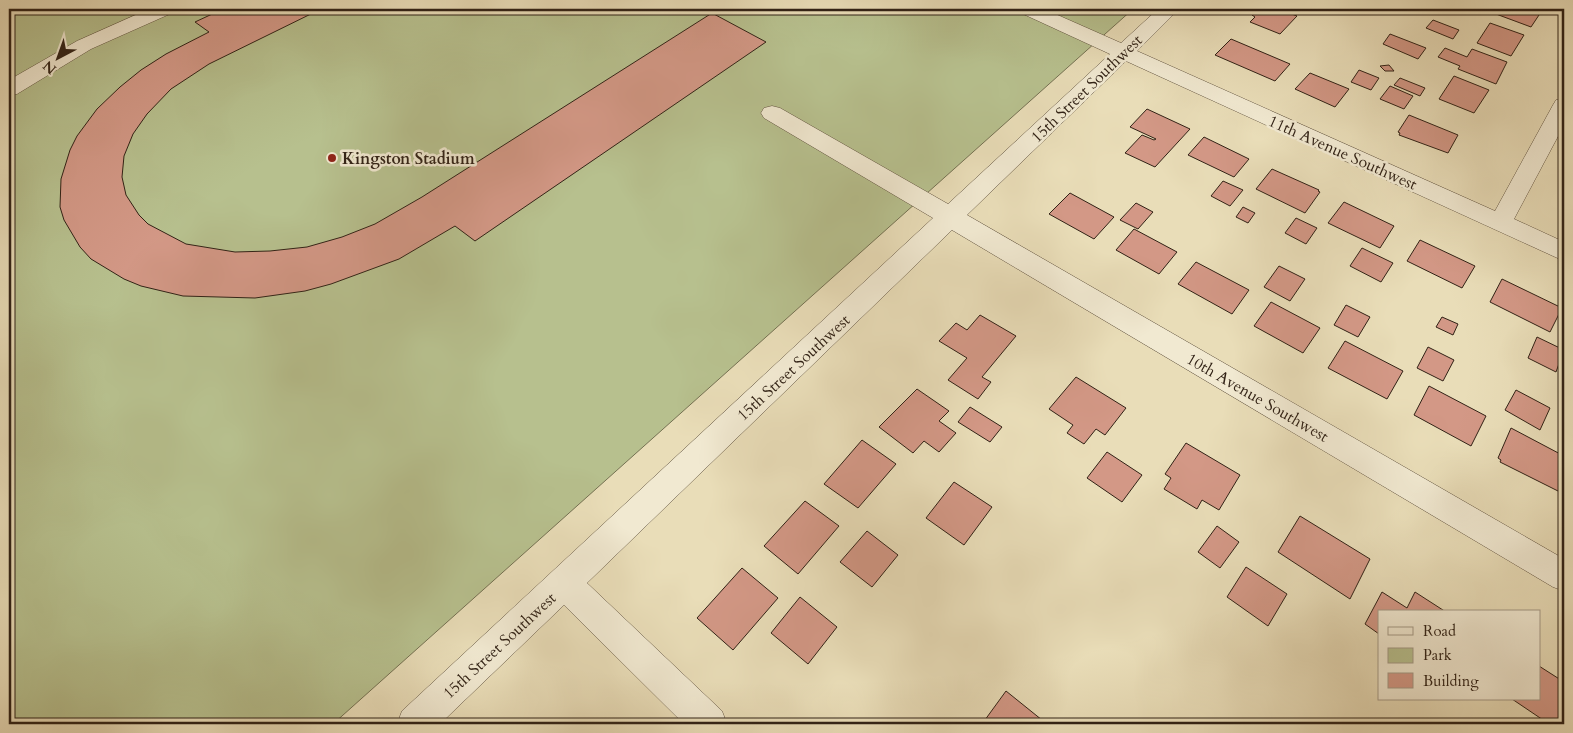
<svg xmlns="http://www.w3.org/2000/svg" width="1573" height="733" viewBox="0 0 1573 733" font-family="Cardo,serif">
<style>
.green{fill:#b7c08e;stroke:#747152}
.building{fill:#d39886;stroke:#312216}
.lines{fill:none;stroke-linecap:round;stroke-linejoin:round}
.minor-casing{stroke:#5f513e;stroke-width:1}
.minor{fill:#f1e9d1;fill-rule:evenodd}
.poi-dot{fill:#8f2418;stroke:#f1e9d1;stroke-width:2}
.labels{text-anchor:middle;stroke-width:5;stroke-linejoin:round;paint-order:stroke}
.street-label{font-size:16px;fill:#312216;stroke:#f1e9d1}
.poi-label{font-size:16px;font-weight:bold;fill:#312216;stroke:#f1e9d1;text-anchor:start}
</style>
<rect width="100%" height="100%" fill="#e9ddb8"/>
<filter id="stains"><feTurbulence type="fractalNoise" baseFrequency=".004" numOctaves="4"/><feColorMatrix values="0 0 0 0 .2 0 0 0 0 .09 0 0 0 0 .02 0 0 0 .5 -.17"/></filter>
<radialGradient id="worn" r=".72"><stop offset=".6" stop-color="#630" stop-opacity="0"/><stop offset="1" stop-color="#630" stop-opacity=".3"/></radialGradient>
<path class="green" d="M 9,9 L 1133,9 L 333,724 L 9,724 Z"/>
<path class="building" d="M 223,9 L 321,9 L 209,64 L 171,89 L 147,114 L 133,134 L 124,156 L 122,177 L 126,195 L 139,215 L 148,224 L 186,244 L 235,252 L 270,251 L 307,247 L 342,237 L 375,224 L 422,197 L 712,13 L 766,42 L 475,241 L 455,226 L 399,259 L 331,284 L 305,291 L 255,298 L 183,296 L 141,286 L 124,279 L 91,259 L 80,247 L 64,220 L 60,207 L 61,179 L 70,150 L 77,136 L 97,109 L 120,87 L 141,70 L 166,54 L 209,32 L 195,22 Z
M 1259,9 L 1279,9 L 1297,16 L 1280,34 L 1250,22 L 1255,17 L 1252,15 Z
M 1500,9 L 1543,9 L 1531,27 L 1496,14 Z
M 1433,20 L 1459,30 L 1453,39 L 1426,28 Z
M 1490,23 L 1524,35 L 1511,56 L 1477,43 Z
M 1390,34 L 1426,48 L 1418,59 L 1383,44 Z
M 1231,39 L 1290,64 L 1275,81 L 1215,55 Z
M 1445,48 L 1467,57 L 1472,49 L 1507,62 L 1496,84 L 1458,69 L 1460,66 L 1438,57 Z
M 1389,65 L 1394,71 L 1385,71 L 1380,66 Z
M 1359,70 L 1379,78 L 1371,90 L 1351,82 Z
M 1310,73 L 1349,89 L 1335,107 L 1295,89 Z
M 1454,76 L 1489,90 L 1474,113 L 1439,99 Z
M 1400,78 L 1425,88 L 1420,96 L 1394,85 Z
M 1390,86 L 1413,96 L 1404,109 L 1380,99 Z
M 1147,109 L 1190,129 L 1155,167 L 1125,153 L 1142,135 L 1154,140 L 1156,139 L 1130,127 Z
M 1409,115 L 1458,135 L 1448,153 L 1399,135 L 1400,133 L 1398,132 Z
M 1204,137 L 1249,159 L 1234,177 L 1188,155 Z
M 1272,169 L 1319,190 L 1318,191 L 1320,192 L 1305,213 L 1256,189 Z
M 1223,181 L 1243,190 L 1230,206 L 1211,196 Z
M 1070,193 L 1114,217 L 1094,239 L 1049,214 Z
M 1344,202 L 1394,226 L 1380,248 L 1328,223 Z
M 1136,203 L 1153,212 L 1138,229 L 1120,220 Z
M 1243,207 L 1255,213 L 1248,223 L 1236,217 Z
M 1296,218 L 1317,228 L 1306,244 L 1285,233 Z
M 1134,229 L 1177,252 L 1159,274 L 1116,250 Z
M 1420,240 L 1475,266 L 1462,288 L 1407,261 Z
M 1362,248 L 1393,263 L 1381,282 L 1350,266 Z
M 1196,262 L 1249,290 L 1232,314 L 1178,284 Z
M 1279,266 L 1305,279 L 1290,301 L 1264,287 Z
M 1502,279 L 1562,308 L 1550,332 L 1490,302 Z
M 1271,302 L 1320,328 L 1303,353 L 1254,326 Z
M 1346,305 L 1370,317 L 1358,337 L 1334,325 Z
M 980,315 L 1016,336 L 982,377 L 991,382 L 978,399 L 948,380 L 967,358 L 939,341 L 956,323 L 967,330 Z
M 1442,317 L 1458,324 L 1453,335 L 1436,327 Z
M 1537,337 L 1564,350 L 1556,372 L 1528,358 Z
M 1345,341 L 1403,371 L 1387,399 L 1328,368 Z
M 1428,347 L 1454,360 L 1443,381 L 1417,368 Z
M 1076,377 L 1126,408 L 1105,435 L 1096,429 L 1084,444 L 1067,433 L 1073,425 L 1049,409 Z
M 1429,386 L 1486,416 L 1471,446 L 1414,415 Z
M 917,389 L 949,411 L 939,421 L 956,433 L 939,452 L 924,441 L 913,453 L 879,427 Z
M 1516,390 L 1550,408 L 1540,430 L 1505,410 Z
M 970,407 L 1002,427 L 990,442 L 958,422 Z
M 1511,428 L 1564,456 L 1564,494 L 1500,462 L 1501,460 L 1498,458 Z
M 862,440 L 896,464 L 858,508 L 824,484 Z
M 1186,443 L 1240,475 L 1219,510 L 1202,500 L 1197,509 L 1164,489 L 1171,478 L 1165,474 Z
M 1107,452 L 1142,475 L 1122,502 L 1087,478 Z
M 954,482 L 992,507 L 964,545 L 926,518 Z
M 805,501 L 839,526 L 798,574 L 764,546 Z
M 1300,516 L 1370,559 L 1350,599 L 1278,552 Z
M 1217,526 L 1239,542 L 1220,568 L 1198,552 Z
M 867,531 L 898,555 L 872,587 L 840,562 Z
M 1246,567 L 1287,594 L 1268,626 L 1227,597 Z
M 742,568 L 778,598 L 733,650 L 697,618 Z
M 1382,592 L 1407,608 L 1415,592 L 1446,612 L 1379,612 L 1379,634 L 1365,624 Z
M 800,597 L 837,627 L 808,664 L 771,633 Z
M 1539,666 L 1564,682 L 1564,708 L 1558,724 L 1549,724 L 1512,699 L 1539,699 Z
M 1006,691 L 1042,720 L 1039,724 L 982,724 Z"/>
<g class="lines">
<g class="minor-casing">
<path id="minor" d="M 149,9 L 175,9 L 172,13 L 91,49 L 17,94 L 9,96 L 9,80 L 77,41 Z
M 1018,9 L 1044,9 L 1121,43 L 1158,9 L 1179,9 L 1137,51 L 1495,211 L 1553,105 L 1556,100 L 1564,98 L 1564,125 L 1514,219 L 1564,242 L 1564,261 L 1126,61 L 967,215 L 1564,559 L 1564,591 L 1553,587 L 952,230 L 587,583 L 722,711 L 727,724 L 684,724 L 564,605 L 440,724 L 397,724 L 402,711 L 933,218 L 764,118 L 761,113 L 764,108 L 772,106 L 780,108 L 948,204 L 1110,54 L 1021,13 Z"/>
</g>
<use href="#minor" class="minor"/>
</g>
<circle class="poi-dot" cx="332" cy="158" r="5"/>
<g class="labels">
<g class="street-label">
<text transform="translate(1086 88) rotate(-44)" y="6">15th Street Southwest</text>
<text transform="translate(1343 152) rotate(24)" y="6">11th Avenue Southwest</text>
<text transform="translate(793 367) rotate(-43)" y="6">15th Street Southwest</text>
<text transform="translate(1258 397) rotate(30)" y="6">10th Avenue Southwest</text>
<text transform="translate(499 645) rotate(-43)" y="6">15th Street Southwest</text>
</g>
<g class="poi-label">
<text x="342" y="164">Kingston Stadium</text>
</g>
</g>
<rect width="1573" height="733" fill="none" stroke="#e9ddb8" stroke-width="30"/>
<rect x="10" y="10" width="1553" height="713" fill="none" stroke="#312216" stroke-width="2.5"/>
<rect x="15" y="15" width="1543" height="703" fill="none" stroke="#312216"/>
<rect x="1378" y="610" width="162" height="90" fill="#f1e9d1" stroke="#a49986"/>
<rect x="1388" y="627" width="25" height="8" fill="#f1e9d1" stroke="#a49986"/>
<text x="1423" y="636" font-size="15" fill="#312216">Road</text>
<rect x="1388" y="648" width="25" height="15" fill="#b7c08e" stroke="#a49986"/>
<text x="1423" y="660" font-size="15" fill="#312216">Park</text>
<rect x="1388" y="673" width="25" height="15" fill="#d39886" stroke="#a49986"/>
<text x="1423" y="686" font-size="15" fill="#312216">Building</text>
<g transform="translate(58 58) rotate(221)" stroke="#f1e9d1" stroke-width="4" paint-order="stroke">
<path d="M0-4L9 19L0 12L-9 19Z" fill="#312216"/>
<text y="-8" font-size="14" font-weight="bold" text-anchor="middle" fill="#312216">N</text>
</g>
<rect width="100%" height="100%" filter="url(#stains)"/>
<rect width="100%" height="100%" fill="url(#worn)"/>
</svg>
